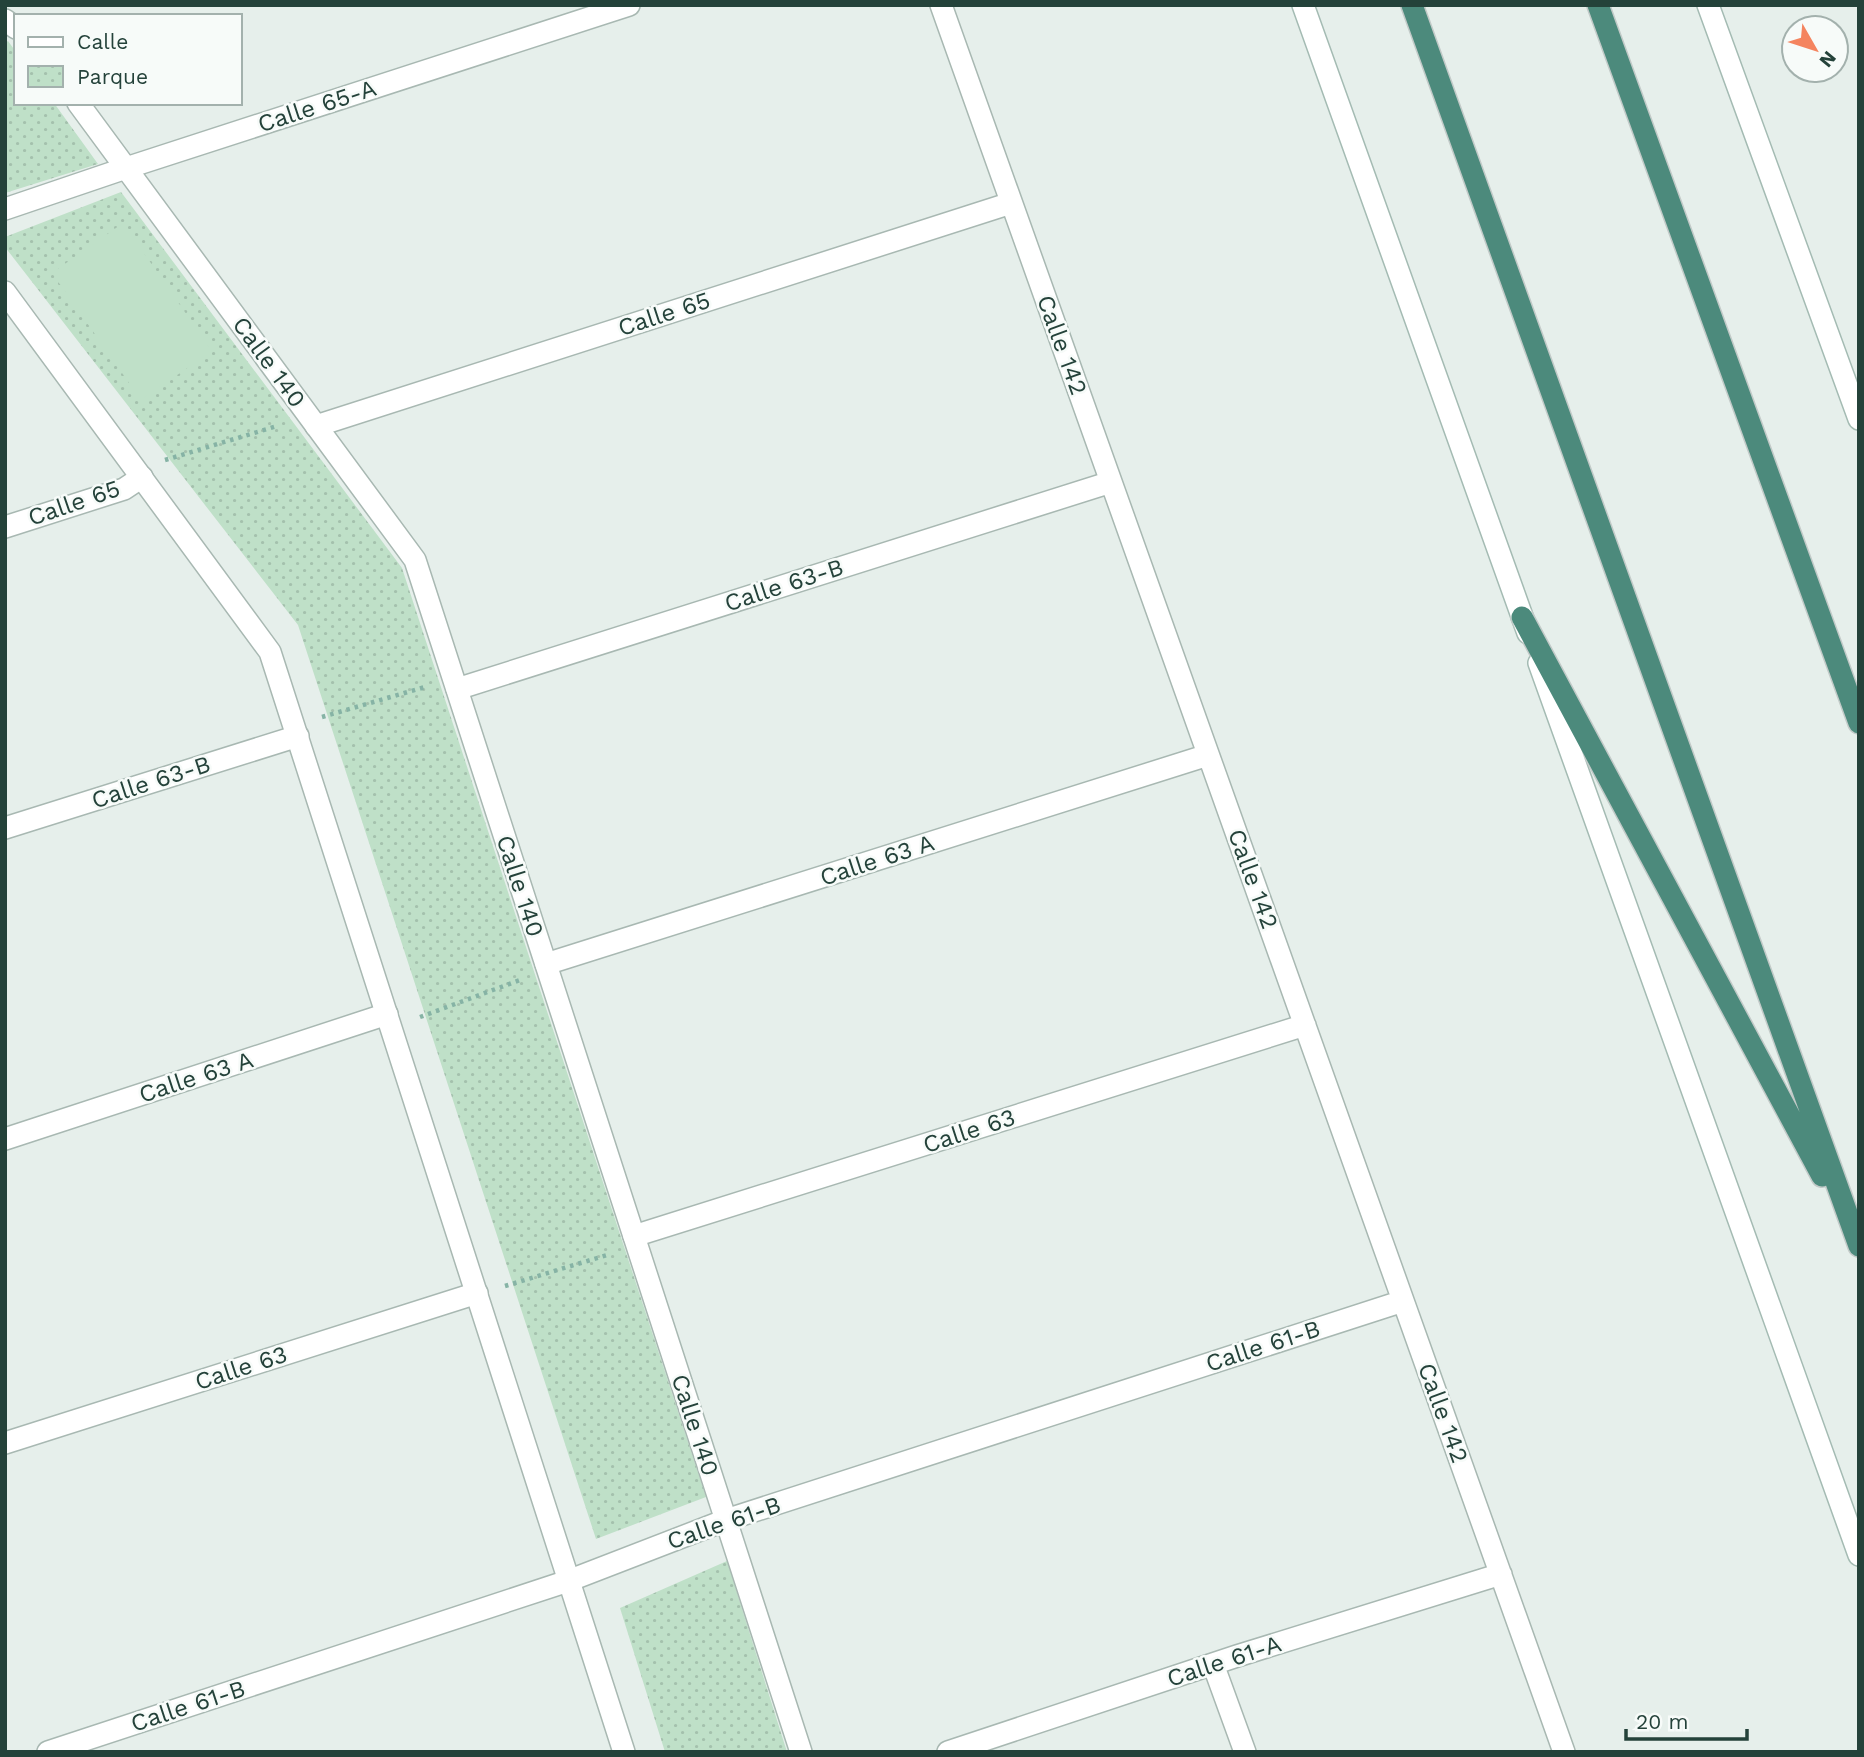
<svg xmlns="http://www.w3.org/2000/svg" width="1864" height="1757" viewBox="0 0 1864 1757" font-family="'Work Sans',sans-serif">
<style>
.park{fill:url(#park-dots)}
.pitch{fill:#bfe0c8}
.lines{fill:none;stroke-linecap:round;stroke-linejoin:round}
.minor-casing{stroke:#a8b8b2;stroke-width:24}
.tertiary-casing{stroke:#a8b8b2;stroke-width:24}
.secondary-casing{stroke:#a4bbb3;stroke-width:24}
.trunk-casing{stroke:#c2cac8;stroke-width:24}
.path{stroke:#86b3a5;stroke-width:4.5;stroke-dasharray:3.5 5;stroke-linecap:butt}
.minor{stroke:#fff;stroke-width:21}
.tertiary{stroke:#fff;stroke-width:21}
.secondary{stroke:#fff;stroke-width:21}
.trunk{stroke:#4c8a7c;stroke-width:21}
.labels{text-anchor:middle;stroke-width:5;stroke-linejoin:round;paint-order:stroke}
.street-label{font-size:24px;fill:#24423a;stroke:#f7fbf9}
</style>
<defs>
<pattern id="park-dots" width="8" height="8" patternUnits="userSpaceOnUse" patternTransform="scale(1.75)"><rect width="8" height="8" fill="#bfe0c8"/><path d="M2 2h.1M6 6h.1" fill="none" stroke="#a4c1ad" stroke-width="1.8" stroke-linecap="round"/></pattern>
</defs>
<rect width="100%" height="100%" fill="#e6efeb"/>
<path class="park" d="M 8,41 L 16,52 L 16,103 L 54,103 L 98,164 L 5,193 L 5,43 Z
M 121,192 L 402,568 L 706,1497 L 596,1539 L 298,625 L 5,247 L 5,237 Z
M 727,1561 L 787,1752 L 665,1752 L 620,1608 Z"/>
<path class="pitch" d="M 123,223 L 212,351 L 141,400 L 52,273 Z"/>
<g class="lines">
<g class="minor-casing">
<path id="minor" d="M 941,5 L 1564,1752
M 5,209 L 126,168 L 629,5
M 316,426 L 1011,203
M 5,527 L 124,489 L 142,477
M 457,689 L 1111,482
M 5,828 L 298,736
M 546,964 L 1208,755
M 5,1139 L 387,1014
M 634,1236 L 1305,1025
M 5,1443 L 477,1293
M 1213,1664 L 1245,1752
M 48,1752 L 568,1581 L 726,1520 L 1403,1301
M 948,1752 L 1237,1656 L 1501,1574"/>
</g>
<g class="tertiary-casing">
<path id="tertiary" d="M 5,20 L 16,28
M 78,103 L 415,560 L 801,1752
M 5,292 L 270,652 L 624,1752"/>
</g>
<g class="secondary-casing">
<path id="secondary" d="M 1303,5 L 1528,633
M 1708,5 L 1859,419
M 1539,663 L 1859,1555"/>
</g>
<g class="trunk-casing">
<path id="trunk" d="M 1412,5 L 1859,1246
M 1598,5 L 1859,723
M 1522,617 L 1822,1176"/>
</g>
<path class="path" d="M 165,460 L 277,426
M 322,717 L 425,687
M 420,1017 L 520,980
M 505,1286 L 607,1255"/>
<use href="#minor" class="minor"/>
<use href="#tertiary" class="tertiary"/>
<use href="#secondary" class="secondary"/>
<use href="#trunk" class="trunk"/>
</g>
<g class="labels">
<g class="street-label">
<text transform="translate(317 106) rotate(-18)" y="8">Calle 65-A</text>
<text transform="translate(664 314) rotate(-18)" y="8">Calle 65</text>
<text transform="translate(1062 345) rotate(70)" y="8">Calle 142</text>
<text transform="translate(269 362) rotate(54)" y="8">Calle 140</text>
<text transform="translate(74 503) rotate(-19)" y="8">Calle 65</text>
<text transform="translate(784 585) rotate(-18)" y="8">Calle 63-B</text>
<text transform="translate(151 782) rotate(-18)" y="8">Calle 63-B</text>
<text transform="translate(877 860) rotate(-18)" y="8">Calle 63 A</text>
<text transform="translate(1253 879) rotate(70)" y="8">Calle 142</text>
<text transform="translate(520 886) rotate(72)" y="8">Calle 140</text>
<text transform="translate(196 1077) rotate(-18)" y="8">Calle 63 A</text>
<text transform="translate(969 1131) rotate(-18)" y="8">Calle 63</text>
<text transform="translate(1263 1346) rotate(-18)" y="8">Calle 61-B</text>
<text transform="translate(241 1368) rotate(-18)" y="8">Calle 63</text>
<text transform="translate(1443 1413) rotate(70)" y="8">Calle 142</text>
<text transform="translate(695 1425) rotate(72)" y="8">Calle 140</text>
<text transform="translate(724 1523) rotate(-19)" y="8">Calle 61-B</text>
<text transform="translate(1224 1661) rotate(-18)" y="8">Calle 61-A</text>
<text transform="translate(188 1706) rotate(-18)" y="8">Calle 61-B</text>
</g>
</g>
<rect width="1864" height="1757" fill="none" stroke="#24423a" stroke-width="14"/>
<rect x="14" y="14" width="228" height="91" fill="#f7fbf9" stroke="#a3b1ad" stroke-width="2"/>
<rect x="28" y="37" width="35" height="10" fill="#ffffff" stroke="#a3b1ad" stroke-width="2"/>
<text x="77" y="49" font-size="21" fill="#24423a">Calle</text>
<rect x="28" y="66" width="35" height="21" fill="url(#park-dots)" stroke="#a3b1ad" stroke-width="2"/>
<text x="77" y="84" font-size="21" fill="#24423a">Parque</text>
<g transform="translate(1815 49) rotate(129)"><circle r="33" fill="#f7fbf9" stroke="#a3b1ad" stroke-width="2"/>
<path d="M0-5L12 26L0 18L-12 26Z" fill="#f4845f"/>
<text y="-10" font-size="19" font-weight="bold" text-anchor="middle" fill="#24423a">N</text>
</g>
<path d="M1626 1729v10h121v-10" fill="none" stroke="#24423a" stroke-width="3.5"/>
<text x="1636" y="1729" font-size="21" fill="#24423a" stroke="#f7fbf9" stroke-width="5" paint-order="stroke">20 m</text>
</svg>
